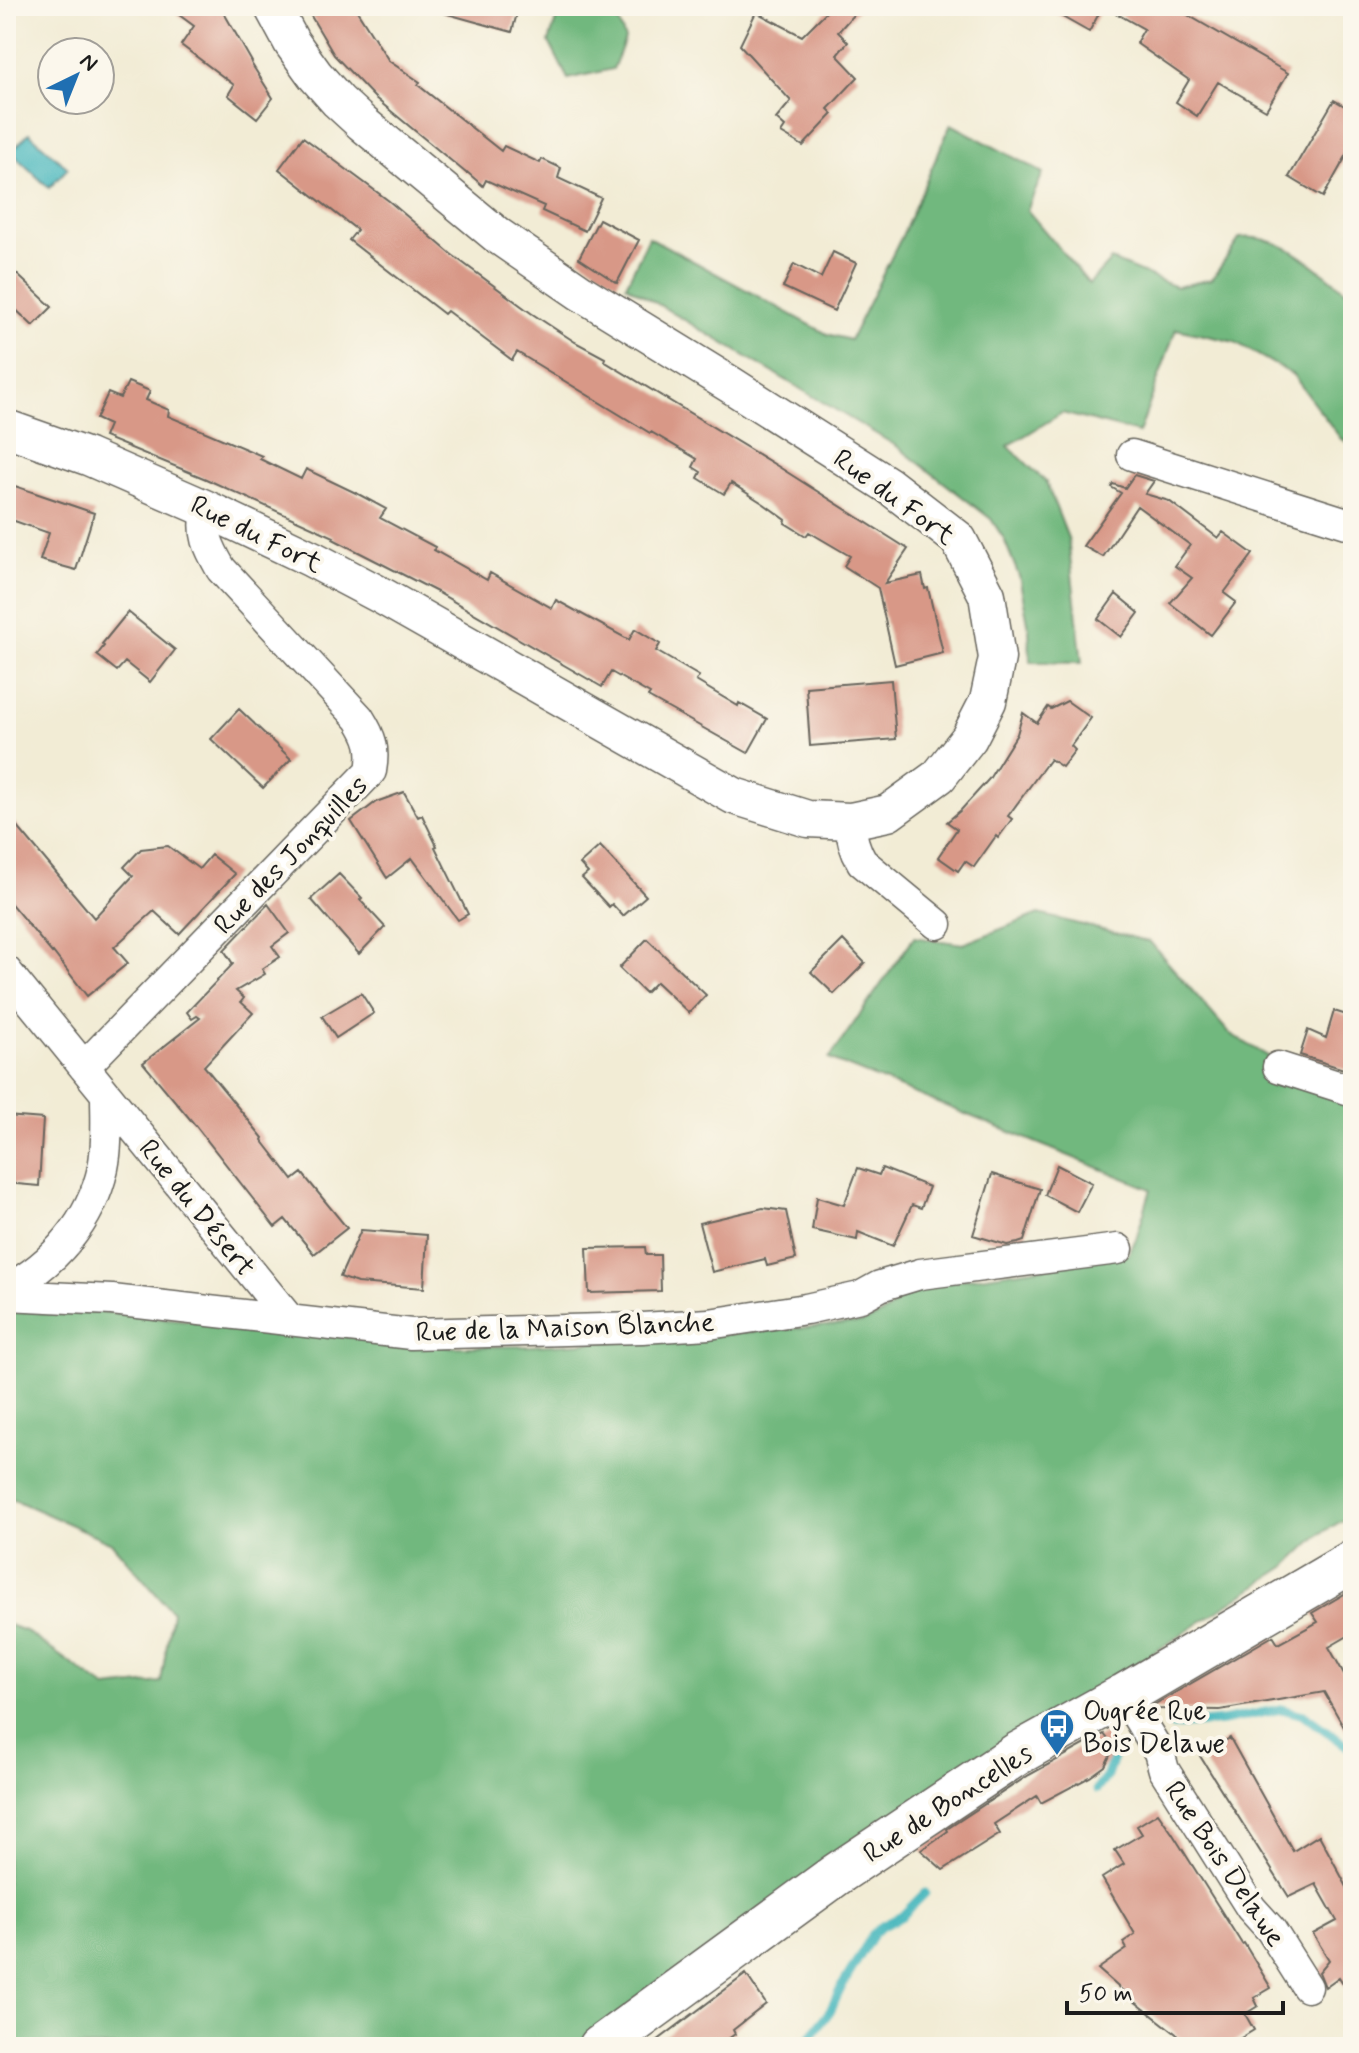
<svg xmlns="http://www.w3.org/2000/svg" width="1359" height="2053" viewBox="0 0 1359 2053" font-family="Mynerve,sans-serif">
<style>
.forest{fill:#71b87e;stroke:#466a4d;stroke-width:2}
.water{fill:#48b8be;stroke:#326a6d;stroke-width:2}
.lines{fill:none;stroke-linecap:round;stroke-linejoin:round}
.stream{stroke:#48b8be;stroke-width:9}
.building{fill:#d89887}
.minor-casing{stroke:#67655d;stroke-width:33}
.tertiary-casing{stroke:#67655d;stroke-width:39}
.secondary-casing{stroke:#67655d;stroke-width:45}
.minor{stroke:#fff;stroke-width:30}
.tertiary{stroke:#fff;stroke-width:36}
.secondary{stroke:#fff;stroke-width:42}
.labels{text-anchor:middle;stroke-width:8;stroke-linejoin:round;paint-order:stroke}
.street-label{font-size:28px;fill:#1c1c1c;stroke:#fbf7ec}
.poi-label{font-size:28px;fill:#1c1c1c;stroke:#fbf7ec;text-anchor:start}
</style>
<rect width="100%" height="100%" fill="#fbf7ec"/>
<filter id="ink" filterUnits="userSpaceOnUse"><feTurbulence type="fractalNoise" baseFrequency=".0125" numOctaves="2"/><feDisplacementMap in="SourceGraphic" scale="16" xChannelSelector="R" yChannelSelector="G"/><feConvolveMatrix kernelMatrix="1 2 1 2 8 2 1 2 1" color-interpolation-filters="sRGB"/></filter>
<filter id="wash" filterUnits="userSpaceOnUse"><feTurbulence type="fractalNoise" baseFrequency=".006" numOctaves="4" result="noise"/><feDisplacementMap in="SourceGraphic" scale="32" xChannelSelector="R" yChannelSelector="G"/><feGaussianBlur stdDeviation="1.8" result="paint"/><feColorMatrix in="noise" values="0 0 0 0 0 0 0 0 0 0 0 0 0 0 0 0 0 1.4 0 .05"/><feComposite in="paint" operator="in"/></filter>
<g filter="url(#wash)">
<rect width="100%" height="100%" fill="#f2ecd5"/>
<path class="forest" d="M 565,6 L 613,6 L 625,39 L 613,69 L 568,79 L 549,42 L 556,20 Z
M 951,124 L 1043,173 L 1027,210 L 1089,284 L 1111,260 L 1176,287 L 1212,279 L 1240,238 C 1283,232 1320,272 1353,296 L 1353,445 L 1341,439 L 1293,375 L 1235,342 L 1176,329 L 1139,433 L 1062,413 L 1008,446 L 1046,482 L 1068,538 L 1082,663 L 1030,662 L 1029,628 L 1019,576 L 1004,539 L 991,519 L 898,447 L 626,285 L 649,237 L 827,334 L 850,340 L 902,236 Z
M 1039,914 L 1150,942 L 1229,1033 L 1273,1059 L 1353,1095 L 1353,1514 L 1320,1534 L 1288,1565 L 1101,1687 L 580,2047 L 6,2047 L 6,1624 L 25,1631 L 106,1688 L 161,1682 L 172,1612 L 112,1543 L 6,1496 L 6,1309 L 104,1312 L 450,1347 L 530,1346 L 702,1336 L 861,1323 C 885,1315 895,1306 912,1287 L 1128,1255 L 1136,1239 L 1151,1189 L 829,1059 L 914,937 L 963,944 Z"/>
<path class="water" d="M 29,133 L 68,168 L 49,188 L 11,152 Z"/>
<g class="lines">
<path class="stream" d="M 1173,1726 L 1222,1721 L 1281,1709 L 1304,1715 L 1353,1750
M 1097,1789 L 1107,1776 L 1114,1755
M 803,2047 L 830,2011 L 842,1986 L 873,1934 L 882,1926 L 902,1916 L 925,1893"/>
</g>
<g id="blocks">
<path class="building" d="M 167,6 L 220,6 L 252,62 L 251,63 L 273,98 L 257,118 L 228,95 L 234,85 L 181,45 L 194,26 Z
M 305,6 L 354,6 L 389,61 L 420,82 L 418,85 L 501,151 L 504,146 L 540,163 L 542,159 L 561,168 L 558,178 L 601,198 L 585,231 L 542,211 L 544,206 L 486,180 L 483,186 L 467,172 L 466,173 L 374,97 L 334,55 Z
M 445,6 L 519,6 L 512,32 L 444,13 Z
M 832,6 L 861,6 L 838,32 L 848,42 L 837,55 L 858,77 L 828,109 L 833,114 L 803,146 L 781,133 L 785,127 L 776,119 L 791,101 L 740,45 L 756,12 L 802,36 Z
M 1043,6 L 1172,6 L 1288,73 L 1266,110 L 1218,82 L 1197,116 L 1176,102 L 1189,80 L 1136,43 L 1144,29 L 1103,6 L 1089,32 Z
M 1334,100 L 1353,111 L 1353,144 L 1323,197 L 1289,177 Z
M 303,137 L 389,201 L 451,254 L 531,313 L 575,342 L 605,358 L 604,361 L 779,467 L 908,549 L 885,583 L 922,575 L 925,589 L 928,588 L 943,653 L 895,665 L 878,588 L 844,566 L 850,556 L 809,532 L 806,536 L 785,523 L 786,520 L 764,504 L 731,483 L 724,494 L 698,478 L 701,472 L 693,467 L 697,459 L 651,432 L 650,433 L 517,352 L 512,360 L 447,311 L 444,314 L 349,240 L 357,230 L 279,169 Z
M 599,219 L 639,240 L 617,283 L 579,258 Z
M 833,252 L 856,263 L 834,311 L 783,287 L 794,264 L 821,278 Z
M 6,264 L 52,307 L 33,326 L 6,300 Z
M 128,382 L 150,391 L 146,400 L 169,410 L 168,416 L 262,456 L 260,459 L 301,479 L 306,469 L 360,495 L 386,509 L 380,518 L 435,547 L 434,550 L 487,580 L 490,573 L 552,608 L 556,600 L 629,640 L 635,629 L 660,644 L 656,651 L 699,676 L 696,681 L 738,706 L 739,703 L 767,719 L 748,753 L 648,697 L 650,694 L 611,672 L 602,687 L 437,592 L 333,539 L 334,537 L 206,479 L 104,437 L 109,425 L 96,419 L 108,393 L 120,398 Z
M 1134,475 L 1154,481 L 1145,494 L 1169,501 L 1218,538 L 1223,532 L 1253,554 L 1224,593 L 1236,602 L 1211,635 L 1170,603 L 1192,578 L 1175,566 L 1190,545 L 1137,506 L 1103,557 L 1083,546 L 1121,493 L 1111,487 L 1113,484 L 1125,488 Z
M 6,483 L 94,513 L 76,570 L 40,560 L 49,533 L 6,518 Z
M 1116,594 L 1139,613 L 1121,637 L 1098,619 Z
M 128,612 L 175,650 L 150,682 L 125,662 L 117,671 L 97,655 L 104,646 L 102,644 Z
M 891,680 L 896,739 L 810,746 L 806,687 Z
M 1067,701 L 1091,718 L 1071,746 L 1075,750 L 1062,767 L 1050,759 L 1008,816 L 1012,819 L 998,838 L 996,836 L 974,867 L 965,861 L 958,871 L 938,857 L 957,829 L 947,822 L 961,810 L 989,779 L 1017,734 L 1023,713 L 1037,723 L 1048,707 L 1051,709 Z
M 239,709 L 291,759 L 263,788 L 211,739 Z
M 404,792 L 418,817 L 422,815 L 437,846 L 435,847 L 468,914 L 458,920 L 412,858 L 387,878 L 351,821 L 376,802 Z
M 6,813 L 94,918 L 133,876 L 124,867 L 141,849 L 168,846 L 199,869 L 211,855 L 235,874 L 179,934 L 154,911 L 114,947 L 128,963 L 87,996 L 53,952 L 52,953 L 6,898 Z
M 600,846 L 646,896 L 623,916 L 612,904 L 609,907 L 582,878 L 588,873 L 580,864 Z
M 339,874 L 362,898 L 360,900 L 385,927 L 359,954 L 311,899 Z
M 268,904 L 289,933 L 272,946 L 280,957 L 262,969 L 265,974 L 236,991 L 244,998 L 241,1002 L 253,1013 L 204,1066 L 263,1138 L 262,1140 L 293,1180 L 302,1173 L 347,1228 L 314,1254 L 285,1219 L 275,1227 L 195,1125 L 143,1063 L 200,1018 L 197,1016 L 192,1019 L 187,1012 L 233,964 L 224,950 Z
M 647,939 L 706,995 L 689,1013 L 656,982 L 645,993 L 619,968 Z
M 843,940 L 865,963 L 834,994 L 811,972 Z
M 361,993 L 374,1013 L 336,1038 L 322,1016 Z
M 1334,1011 L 1353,1017 L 1353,1072 L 1300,1055 L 1308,1030 L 1326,1038 Z
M 6,1116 L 43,1119 L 39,1186 L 6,1183 Z
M 1057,1165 L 1092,1183 L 1077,1212 L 1045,1195 Z
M 858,1168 L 879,1175 L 882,1168 L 929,1187 L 921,1208 L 912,1205 L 893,1246 L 858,1232 L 857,1240 L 812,1230 L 817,1197 L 844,1205 Z
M 992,1174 L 1040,1189 L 1024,1241 L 1018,1243 L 1007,1245 L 973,1235 Z
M 763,1208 L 786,1211 L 796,1259 L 767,1266 L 765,1259 L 712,1272 L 699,1223 Z
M 361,1230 L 427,1235 L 424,1288 L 357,1283 L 340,1277 Z
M 645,1247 L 646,1255 L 660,1255 L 661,1291 L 589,1293 L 587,1248 Z
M 1353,1589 L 1353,1633 L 1329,1647 L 1353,1690 L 1353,1743 L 1324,1692 L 1220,1710 L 1154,1709 L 1152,1706 L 1273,1636 L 1278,1644 L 1318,1622 L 1312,1613 Z
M 1104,1734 L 1114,1747 L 1105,1766 L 1090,1777 L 1041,1803 L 1037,1796 L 994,1824 L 1000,1834 L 943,1870 L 921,1850 L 948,1831 L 947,1829 L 1029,1775 Z
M 1230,1738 L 1293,1851 L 1319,1835 L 1353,1898 L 1353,1999 L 1339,1977 L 1325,1987 L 1319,1972 L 1329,1960 L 1313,1934 L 1337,1921 L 1316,1884 L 1289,1897 L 1200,1756 Z
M 1158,1813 L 1172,1833 L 1242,1944 L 1244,1943 L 1271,1988 L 1254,1998 L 1258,2006 L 1245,2014 L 1254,2030 L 1226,2047 L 1193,2047 L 1134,2001 L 1098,1969 L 1127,1949 L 1123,1942 L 1135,1934 L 1102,1878 L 1124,1864 L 1115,1850 L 1142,1834 L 1137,1826 Z
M 746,1974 L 766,2004 L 733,2030 L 735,2034 L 717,2047 L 649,2047 Z"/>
</g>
</g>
<g filter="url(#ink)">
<use href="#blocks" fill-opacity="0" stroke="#67655d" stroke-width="2"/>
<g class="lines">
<g class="minor-casing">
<path id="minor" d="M 1132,455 L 1353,525
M 850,821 C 851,837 854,849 862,862 L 937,924
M 6,971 L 289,1319
M 84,1067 L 371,771 C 375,748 371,737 359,718 L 221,569 C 208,546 202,535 207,509
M 1278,1067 L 1353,1091
M 6,1290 C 54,1264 91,1222 103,1168 C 108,1144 106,1118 106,1094
M 6,1295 L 112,1300 L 411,1334 L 642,1328 L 709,1324 L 806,1309 L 860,1297 L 880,1286 L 920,1274 L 1118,1249
M 1124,1695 L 1159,1752 L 1164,1770 L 1251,1908 L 1271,1930 L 1307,1987"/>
</g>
<g class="tertiary-casing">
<path id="tertiary" d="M 6,428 L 88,457 L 207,509 L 312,559 L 384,597 L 734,796 L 808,819 L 850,821 L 888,813 L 939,776 L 969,738 L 988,701 L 997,658 L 987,595 L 958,539 L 888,485 L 731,385 L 580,292 L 497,235 L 362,123 L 338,101 L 315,75 L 292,43 L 272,6"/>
</g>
<g class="secondary-casing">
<path id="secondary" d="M 600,2047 L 837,1874 L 1017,1754 L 1124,1695 L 1353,1561"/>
</g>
<use href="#minor" class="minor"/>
<use href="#tertiary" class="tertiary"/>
<use href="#secondary" class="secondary"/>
</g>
</g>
<defs>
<g id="bus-pin" transform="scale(1.8)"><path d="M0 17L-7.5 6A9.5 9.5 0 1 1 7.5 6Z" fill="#1f6fb2" stroke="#fbf7ec"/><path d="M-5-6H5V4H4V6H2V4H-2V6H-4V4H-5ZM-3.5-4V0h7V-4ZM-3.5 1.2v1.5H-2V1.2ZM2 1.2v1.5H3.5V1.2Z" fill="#fff"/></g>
</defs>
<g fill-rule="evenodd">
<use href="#bus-pin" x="1057" y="1726"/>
</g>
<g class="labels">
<g class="street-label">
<text transform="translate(895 496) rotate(36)" y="10">Rue du Fort</text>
<text transform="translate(257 533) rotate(26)" y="10">Rue du Fort</text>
<text transform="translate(290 854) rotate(-46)" y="10">Rue des Jonquilles</text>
<text transform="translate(198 1207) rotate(51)" y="10">Rue du Désert</text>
<text transform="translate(565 1326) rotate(-2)" y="10">Rue de la Maison Blanche</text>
<text transform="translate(947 1802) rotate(-33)" y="10">Rue de Boncelles</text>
<text transform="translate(1226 1863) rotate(56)" y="10">Rue Bois Delawe</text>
</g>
<g class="poi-label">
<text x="1083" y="1720">Ougrée Rue<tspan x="1083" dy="32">Bois Delawe</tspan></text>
</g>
</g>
<rect width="1359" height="2053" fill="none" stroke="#fbf7ec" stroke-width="32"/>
<g transform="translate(76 76) rotate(43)"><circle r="38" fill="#fbf7ec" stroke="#a29f99" stroke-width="2"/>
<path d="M0-6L14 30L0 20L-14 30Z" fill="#1f6fb2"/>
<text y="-12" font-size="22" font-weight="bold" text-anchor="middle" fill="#1c1c1c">N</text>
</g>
<path d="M1067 2001v12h216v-12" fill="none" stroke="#1c1c1c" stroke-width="4"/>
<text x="1079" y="2001" font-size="24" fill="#1c1c1c" stroke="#fbf7ec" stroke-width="6" paint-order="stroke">50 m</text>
</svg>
